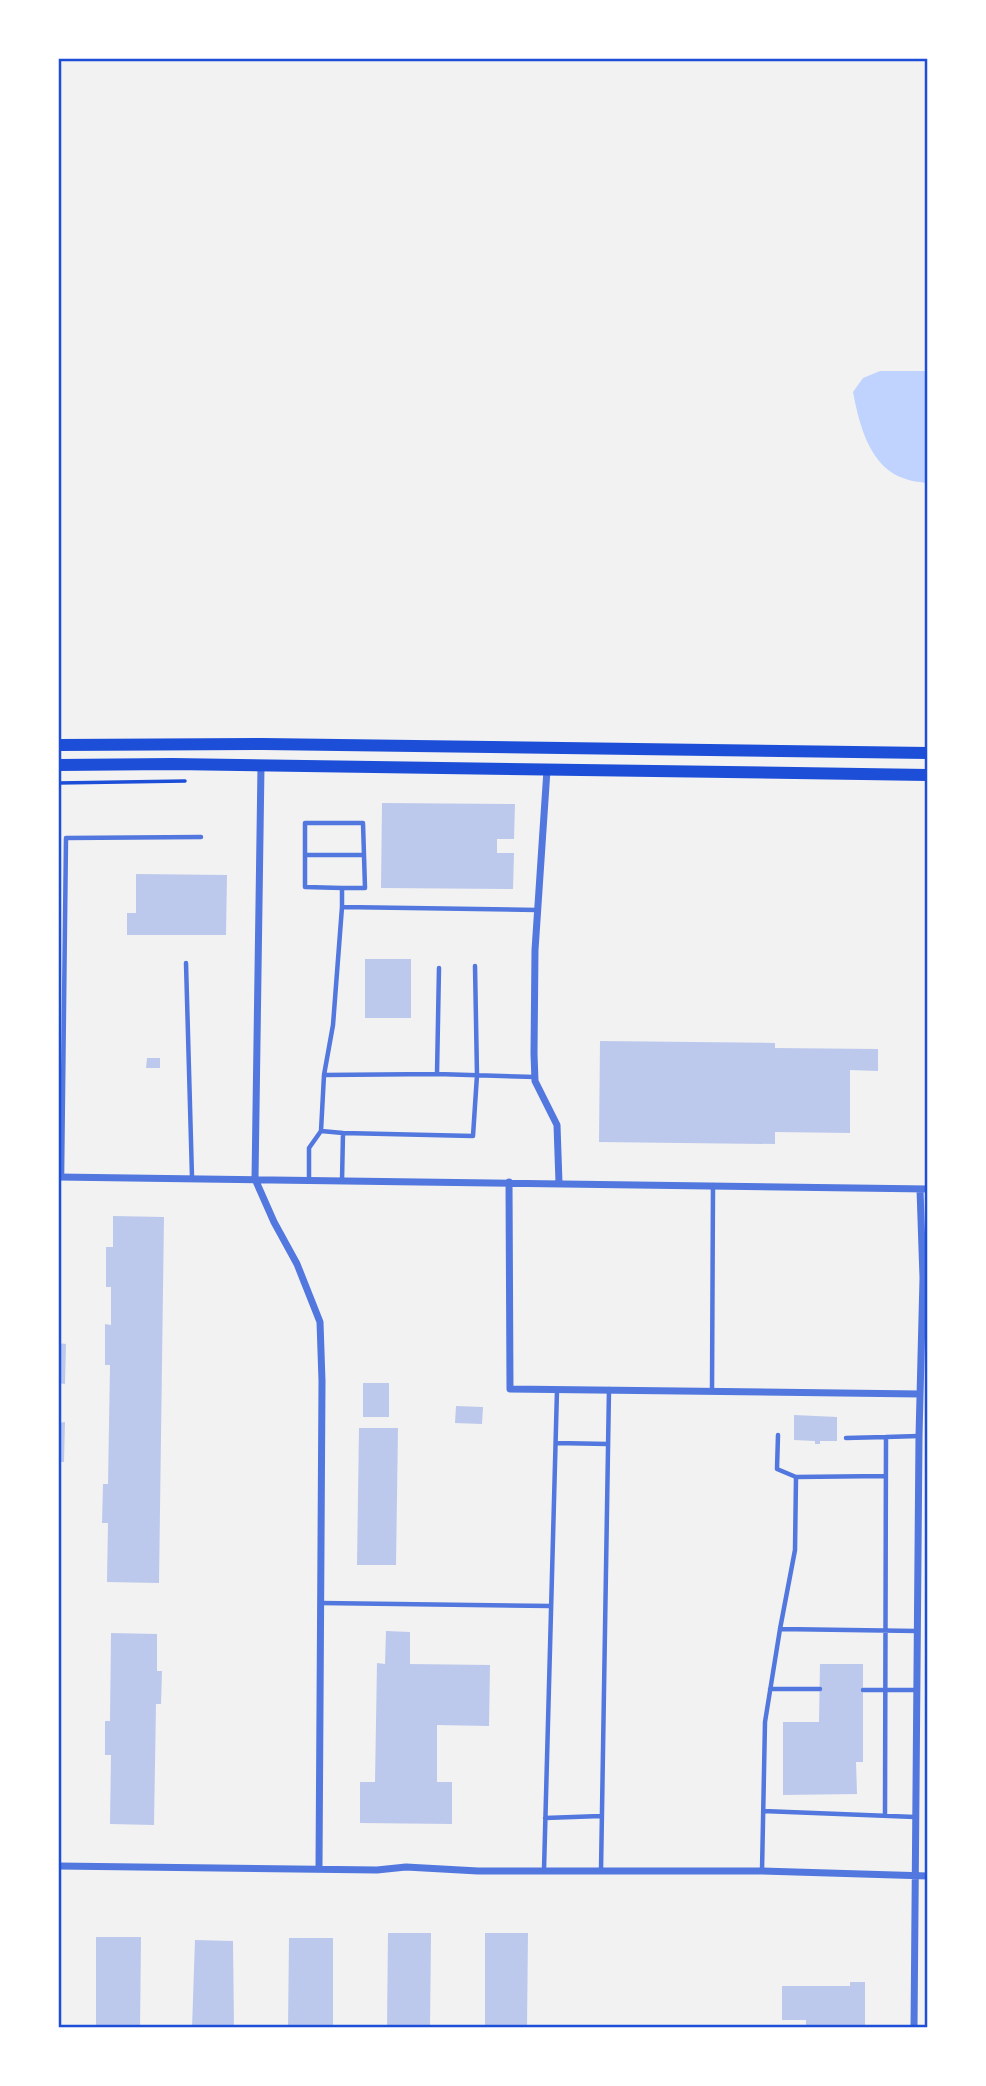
<svg xmlns="http://www.w3.org/2000/svg" width="986" height="2086" viewBox="0 0 986 2086" font-family="'PT Serif',serif">
<style>
.water{fill:#bfd3fe}
.building{fill:#bdc9ec}
.lines{fill:none;stroke-linecap:round;stroke-linejoin:round}
.path{stroke:#1d4ed8;stroke-width:3.5}
.service{stroke:#5277de;stroke-width:4.5}
.minor{stroke:#5277de;stroke-width:7}
.secondary{stroke:#1d4ed8;stroke-width:12}
.neatline{fill:none;stroke:#1d4ed8;stroke-width:2.5}
</style>
<rect width="100%" height="100%" fill="#f2f2f2"/>
<path class="water" d="M 880,371 L 928,371 L 928,483 C 921,482 913,482 906,479 C 870,469 859,424 853,392 L 863,378 Z"/>
<path class="building" d="M 382,803 L 515,804 L 514,839 L 497,839 L 497,853 L 514,853 L 513,889 L 381,888 Z
M 136,874 L 227,875 L 226,935 L 127,935 L 127,913 L 136,913 Z
M 365,959 L 411,959 L 411,1018 L 365,1018 Z
M 600,1041 L 775,1043 L 775,1048 L 878,1049 L 878,1071 L 850,1070 L 850,1133 L 775,1132 L 775,1144 L 599,1142 Z
M 147,1058 L 160,1058 L 160,1068 L 146,1068 Z
M 58,1215 L 61,1215 L 60,1340 L 58,1340 Z
M 113,1216 L 164,1217 L 159,1583 L 107,1582 L 108,1523 L 102,1523 L 103,1484 L 108,1484 L 110,1365 L 105,1365 L 105,1324 L 111,1325 L 111,1287 L 106,1287 L 106,1247 L 113,1247 Z
M 58,1343 L 66,1344 L 65,1384 L 58,1383 Z
M 363,1383 L 389,1383 L 389,1417 L 363,1417 Z
M 456,1406 L 483,1407 L 482,1424 L 455,1423 Z
M 794,1415 L 837,1417 L 837,1441 L 820,1441 L 820,1444 L 815,1444 L 815,1441 L 794,1440 Z
M 65,1422 L 64,1462 L 58,1462 L 58,1423 Z
M 359,1428 L 398,1428 L 396,1565 L 357,1565 Z
M 386,1631 L 410,1632 L 410,1664 L 490,1665 L 489,1726 L 437,1725 L 437,1782 L 452,1782 L 452,1824 L 360,1823 L 360,1782 L 375,1782 L 377,1663 L 385,1664 Z
M 111,1633 L 157,1634 L 157,1671 L 162,1671 L 161,1704 L 156,1704 L 154,1825 L 110,1824 L 111,1755 L 105,1755 L 105,1721 L 110,1721 Z
M 820,1664 L 863,1664 L 863,1762 L 856,1762 L 857,1794 L 783,1795 L 783,1722 L 819,1722 Z
M 388,1933 L 431,1933 L 430,2028 L 387,2028 Z
M 485,1933 L 528,1933 L 527,2028 L 485,2028 Z
M 96,1937 L 141,1937 L 140,2028 L 96,2028 Z
M 289,1938 L 333,1938 L 333,2028 L 288,2028 Z
M 195,1940 L 233,1941 L 234,2028 L 192,2028 Z
M 850,1982 L 865,1982 L 865,2028 L 806,2028 L 806,2020 L 782,2020 L 782,1986 L 850,1986 Z"/>
<g class="lines">
<path class="path" d="M 58,783 L 185,781"/>
<path class="service" d="M 306,855 L 364,855
M 342,907 L 342,888 L 365,888 L 363,823 L 305,823 L 305,887 L 342,888
M 186,963 L 192,1177
M 437,1074 L 439,968
M 324,1075 L 333,1025 L 342,907 L 537,910
M 343,1133 L 473,1136 L 477,1075 L 475,966
M 62,1177 L 66,838 L 201,837
M 309,1180 L 309,1148 L 321,1131
M 342,1181 L 343,1133 L 321,1131 L 324,1075 L 437,1074 L 535,1077
M 712,1391 L 713,1185
M 778,1435 L 777,1469 L 796,1477
M 846,1438 L 886,1437
M 556,1443 L 608,1444
M 321,1603 L 551,1606
M 780,1629 L 795,1550 L 796,1477 L 886,1476
M 770,1689 L 820,1689
M 863,1690 L 916,1690
M 763,1811 L 915,1817
M 885,1815 L 886,1437 L 919,1436
M 545,1818 L 601,1816
M 544,1870 L 557,1390
M 601,1871 L 609,1389
M 762,1871 L 765,1722 L 780,1629 L 917,1631"/>
<path class="minor" d="M 261,766 L 255,1179 L 274,1222 L 297,1264 L 320,1322 L 322,1381 L 319,1868
M 547,770 L 535,950 L 534,1054 L 535,1081 L 557,1125 L 559,1183
M 58,1177 L 928,1189
M 509,1182 L 510,1389 L 920,1394
M 58,1866 L 377,1870 L 406,1867 L 478,1871 L 762,1871 L 928,1876
M 914,2028 L 919,1436 L 923,1278 L 920,1189"/>
<path class="secondary" d="M 58,745 L 263,744 L 928,753
M 58,765 L 173,764 L 928,775"/>
</g>
<rect width="986" height="2086" fill="none" stroke="#ffffff" stroke-width="119"/>
<rect x="60" y="60" width="866" height="1966" class="neatline"/>
</svg>
